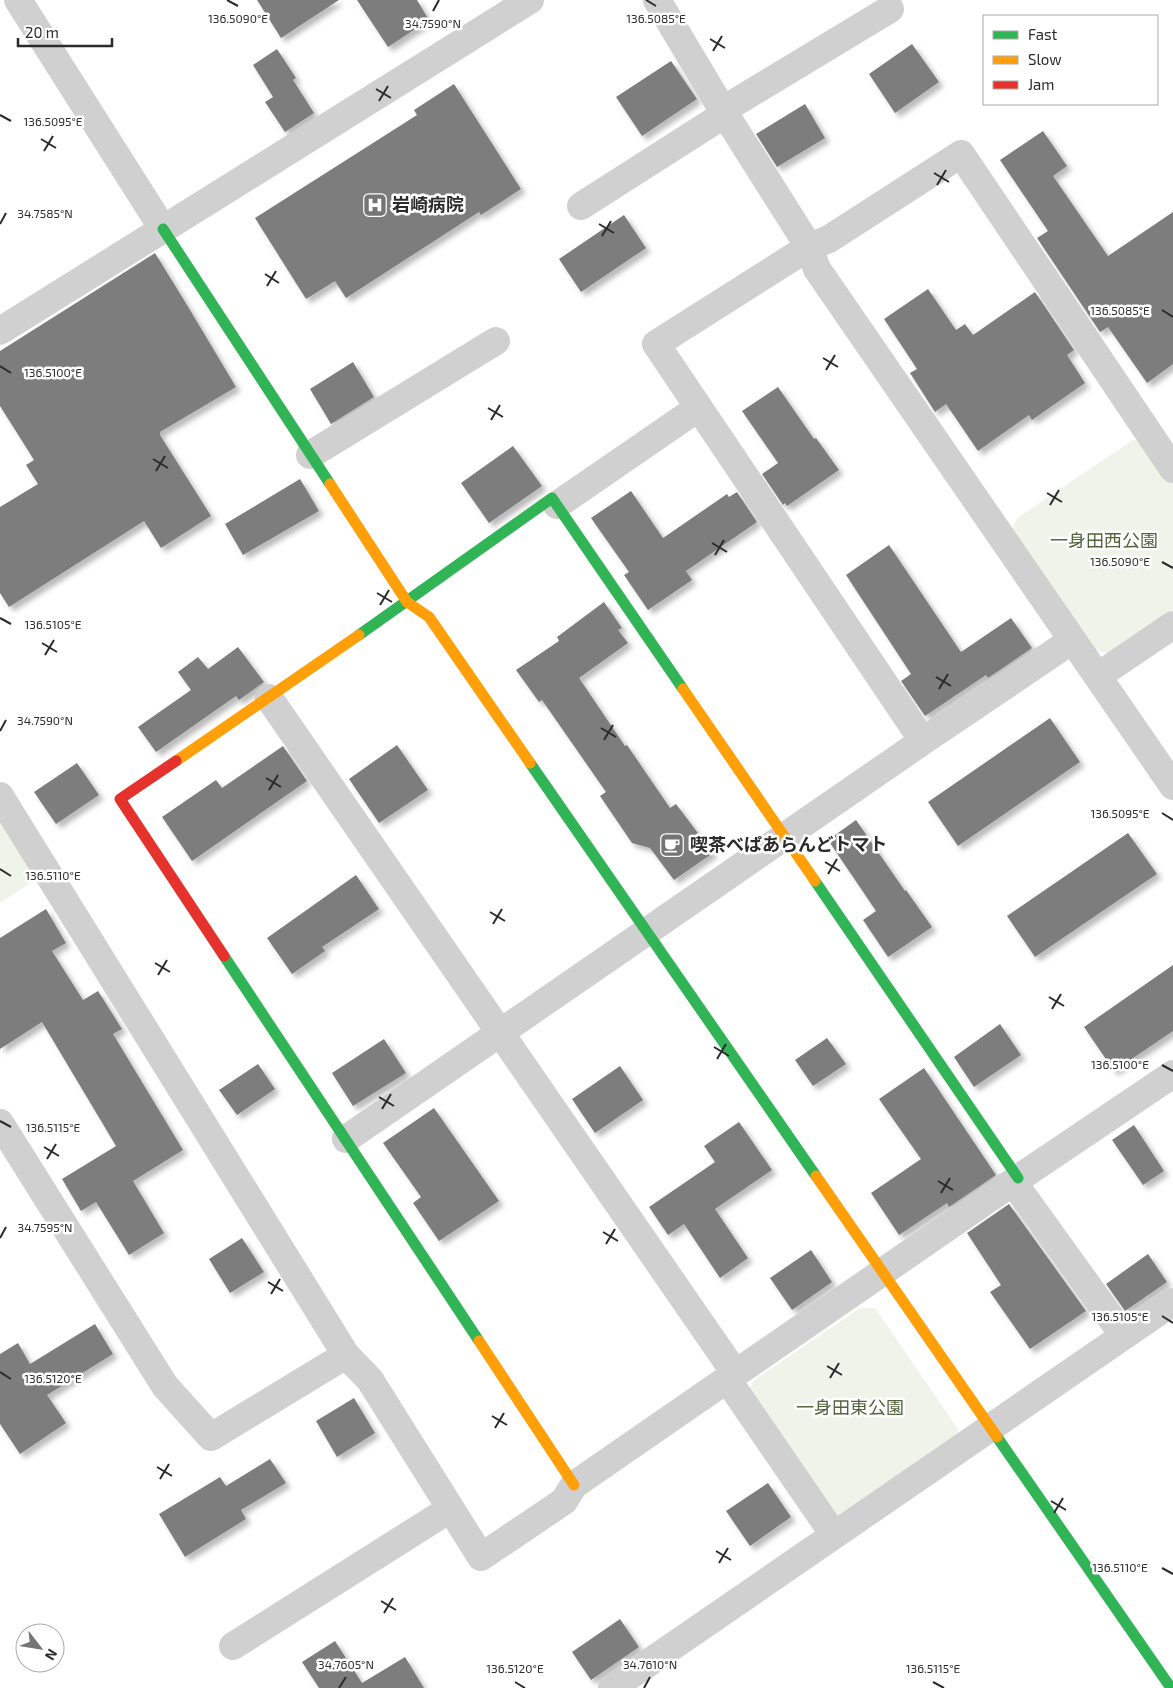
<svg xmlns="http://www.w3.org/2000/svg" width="1173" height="1688" viewBox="0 0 1173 1688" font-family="'Exo 2','Noto Sans JP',sans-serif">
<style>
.green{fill:#f0f3ea}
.building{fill:#7d7d7d;filter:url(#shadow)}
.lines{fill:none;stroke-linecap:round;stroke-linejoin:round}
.street{stroke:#d0d0d0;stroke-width:28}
.fast{stroke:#30b455;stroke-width:11}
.slow{stroke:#ff9f0a;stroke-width:11}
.jam{stroke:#e5322d;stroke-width:11}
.ticks{fill:none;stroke:#2b2b2b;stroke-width:2}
.labels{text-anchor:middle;stroke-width:5;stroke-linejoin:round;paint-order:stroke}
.poi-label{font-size:18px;font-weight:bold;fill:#2b2b2b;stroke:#fff;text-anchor:start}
.park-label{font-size:18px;fill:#52643c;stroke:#fff}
.ticks-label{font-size:12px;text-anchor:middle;fill:#2b2b2b;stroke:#fff;stroke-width:5;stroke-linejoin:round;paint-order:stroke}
</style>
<defs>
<filter id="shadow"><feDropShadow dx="4.5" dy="4.5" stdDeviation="2.5" flood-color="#0004"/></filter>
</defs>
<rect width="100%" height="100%" fill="#fff"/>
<path class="green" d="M 1133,440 L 1146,442 L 1173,483 L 1173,609 L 1109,653 L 1096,651 L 1012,529 L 1017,518 Z
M 0,822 L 35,880 L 0,903 Z
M 860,1308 L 875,1308 L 958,1429 L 957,1441 L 845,1516 L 831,1515 L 748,1395 L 753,1381 Z"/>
<path class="building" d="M 257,0 L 339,0 L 281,38 Z
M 357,0 L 417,0 L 429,20 L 388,47 Z
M 912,44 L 939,82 L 895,113 L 869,74 Z
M 277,49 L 296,78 L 293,80 L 314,113 L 285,132 L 265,102 L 273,97 L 253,65 Z
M 671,61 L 697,99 L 642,136 L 616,97 Z
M 454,84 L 521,189 L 481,215 L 479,212 L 346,298 L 335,281 L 306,299 L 255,218 L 417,115 L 414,110 Z
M 805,104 L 825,138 L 777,167 L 756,134 Z
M 1043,131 L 1067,166 L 1053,176 L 1108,256 L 1173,212 L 1173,364 L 1147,383 L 1108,327 L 1100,332 L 1037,238 L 1048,231 L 1000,160 Z
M 624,215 L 646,248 L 581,292 L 559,259 Z
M 155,253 L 187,305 L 236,387 L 160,432 L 160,435 L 211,516 L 161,548 L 144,521 L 9,607 L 0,593 L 0,507 L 38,484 L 26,465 L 34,460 L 0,406 L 0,351 Z
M 928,289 L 956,330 L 965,324 L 973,335 L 1035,292 L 1074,350 L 1067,355 L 1085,383 L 1032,420 L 1029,415 L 978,451 L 946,404 L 935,412 L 910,373 L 917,369 L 884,319 Z
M 353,362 L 374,397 L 331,424 L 310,389 Z
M 778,387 L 814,439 L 816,438 L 839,470 L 787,506 L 785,503 L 783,505 L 762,474 L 778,463 L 742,411 Z
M 513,446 L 542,486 L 489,523 L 461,483 Z
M 300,479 L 319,511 L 243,555 L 225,524 Z
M 631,491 L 663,538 L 727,494 L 729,497 L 737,492 L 757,522 L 686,571 L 692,580 L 648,610 L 624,575 L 629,572 L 591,518 Z
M 889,545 L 961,652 L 1011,618 L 1032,648 L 988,678 L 986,675 L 925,716 L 901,681 L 911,674 L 846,575 Z
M 604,602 L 622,628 L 618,630 L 628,643 L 579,678 L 625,746 L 627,745 L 670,808 L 676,804 L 713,853 L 674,880 L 650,848 L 632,843 L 600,796 L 606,792 L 542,700 L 539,702 L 516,670 L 559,641 L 557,637 Z
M 238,647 L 264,682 L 239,700 L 236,696 L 156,752 L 138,727 L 191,690 L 178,672 L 198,657 L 208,669 Z
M 1050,718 L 1080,762 L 958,846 L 928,802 Z
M 397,745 L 428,790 L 379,823 L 349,779 Z
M 283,746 L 307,781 L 192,861 L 162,817 L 216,780 L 222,788 Z
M 77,763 L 99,795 L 56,824 L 34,792 Z
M 856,820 L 905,891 L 906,890 L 932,927 L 888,957 L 863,920 L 876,911 L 828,840 Z
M 1128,833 L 1157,874 L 1035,957 L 1007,916 Z
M 356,875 L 379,909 L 322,947 L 325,951 L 292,974 L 267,938 Z
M 46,909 L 66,943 L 52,951 L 83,1000 L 98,991 L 122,1029 L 113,1034 L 183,1150 L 133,1181 L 164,1233 L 129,1255 L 96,1202 L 81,1211 L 62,1179 L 116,1146 L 42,1022 L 0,1049 L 0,938 Z
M 1173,965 L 1173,1031 L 1114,1071 L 1084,1027 Z
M 1000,1024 L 1021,1055 L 974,1087 L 954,1057 Z
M 827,1038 L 846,1064 L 813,1086 L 795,1060 Z
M 384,1039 L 406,1073 L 353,1106 L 332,1073 Z
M 258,1064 L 275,1089 L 237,1115 L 219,1090 Z
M 620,1066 L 643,1100 L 595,1133 L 572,1099 Z
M 924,1068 L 996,1175 L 949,1207 L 947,1203 L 899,1235 L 871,1193 L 921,1159 L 879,1099 Z
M 434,1108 L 499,1201 L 439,1241 L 413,1203 L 421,1197 L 383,1143 Z
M 739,1122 L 772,1170 L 715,1209 L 748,1258 L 720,1278 L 684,1224 L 668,1235 L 649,1207 L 715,1162 L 704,1146 Z
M 1134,1125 L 1164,1171 L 1143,1185 L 1112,1140 Z
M 1009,1204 L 1086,1311 L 1030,1349 L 990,1292 L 1001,1285 L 967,1233 Z
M 242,1238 L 264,1272 L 230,1293 L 209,1259 Z
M 811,1250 L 832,1282 L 792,1310 L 770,1278 Z
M 1148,1254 L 1167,1282 L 1125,1311 L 1106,1284 Z
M 95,1324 L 113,1354 L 47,1395 L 66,1423 L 20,1454 L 0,1424 L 0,1354 L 18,1343 L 30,1364 Z
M 354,1398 L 375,1433 L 337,1457 L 316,1421 Z
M 270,1459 L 286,1483 L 241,1510 L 246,1519 L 185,1557 L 159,1514 L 220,1477 L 226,1486 Z
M 768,1483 L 791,1517 L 750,1546 L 726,1511 Z
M 620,1619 L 639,1647 L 591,1680 L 572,1652 Z
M 335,1641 L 362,1683 L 405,1657 L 424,1688 L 319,1688 L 302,1662 Z"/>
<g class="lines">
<path class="street" d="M 18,0 L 163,229
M 657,0 L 725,114 L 809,247 L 817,269 L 1173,786
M 723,110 L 890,9
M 581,206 L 725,114
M 0,331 L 530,0
M 310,455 L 496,341
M 557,505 L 698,408
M 1098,676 L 1173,625
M 269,698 L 735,1373
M 923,741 L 656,344 L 809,247 L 829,239 L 961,154 L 1173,469
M 0,796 L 346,1355 L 370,1380 L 481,1557 L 564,1501 L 574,1485 L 1013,1182 L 1173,1074
M 0,1123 L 165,1386 L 211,1437 L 346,1355
M 346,1139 L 923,741 L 1071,641
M 1013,1182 L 1124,1336
M 727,1379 L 834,1535
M 233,1646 L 450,1509
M 612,1688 L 1173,1302"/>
<path class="fast" d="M 163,229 L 330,484
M 359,635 L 552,498 L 683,689
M 530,763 L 816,1176
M 815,881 L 1018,1178
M 224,956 L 479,1341
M 997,1437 L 1171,1688"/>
<path class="slow" d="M 330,484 L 407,602 L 429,617 L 530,763
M 683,689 L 815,881
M 176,761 L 359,635
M 816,1176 L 997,1437
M 479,1341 L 574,1485"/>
<path class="jam" d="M 176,761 L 120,799 L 224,956"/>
</g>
<path class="ticks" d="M 227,0 L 238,6M 646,0 L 656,6M 433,11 L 439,0M 710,39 L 725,48M 713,51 L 722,36M 376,89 L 391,98M 379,101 L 388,86M 0,115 L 11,121M 41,139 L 56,148M 44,151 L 53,136M 934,173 L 949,182M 937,185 L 946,170M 0,224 L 6,213M 599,224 L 614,233M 602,236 L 611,221M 265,274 L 279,283M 267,286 L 276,271M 1162,310 L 1173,317M 823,358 L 838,367M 0,366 L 11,373M 826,370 L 835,355M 488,408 L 503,417M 491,420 L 500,405M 153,459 L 168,468M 156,471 L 165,456M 1047,493 L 1062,502M 1050,505 L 1059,490M 712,543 L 727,552M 715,555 L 724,540M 1162,562 L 1173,568M 377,593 L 392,602M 380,605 L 389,590M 0,618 L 11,624M 42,643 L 57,652M 45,655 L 54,640M 936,677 L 951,686M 939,689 L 948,674M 601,728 L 616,737M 0,731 L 6,720M 604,740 L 613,725M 266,778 L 281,787M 269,790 L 278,775M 1162,813 L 1173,820M 825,862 L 840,871M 0,869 L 11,876M 828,874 L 837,859M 490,912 L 505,921M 493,924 L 502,909M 155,963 L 170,972M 158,975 L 167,960M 1049,997 L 1064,1006M 1052,1009 L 1061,994M 714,1047 L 729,1056M 717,1059 L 726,1044M 1162,1065 L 1173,1071M 379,1097 L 394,1106M 382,1109 L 391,1094M 0,1121 L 11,1127M 44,1147 L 59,1156M 47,1159 L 56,1144M 938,1181 L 953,1190M 941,1193 L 950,1178M 603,1232 L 618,1241M 0,1238 L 6,1227M 606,1244 L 615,1229M 268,1282 L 283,1291M 271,1294 L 280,1279M 1162,1316 L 1173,1323M 827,1366 L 842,1375M 0,1372 L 11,1379M 830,1378 L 839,1363M 492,1416 L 507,1425M 495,1428 L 504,1413M 157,1467 L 172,1476M 160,1479 L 169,1464M 1051,1501 L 1066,1510M 1054,1513 L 1063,1498M 716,1551 L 731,1560M 719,1563 L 728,1548M 1162,1568 L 1173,1574M 381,1601 L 396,1610M 384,1613 L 393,1598M 515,1682 L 525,1688M 933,1682 L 944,1688M 339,1688 L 346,1677M 644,1688 L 650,1677"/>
<defs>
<g id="hospital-square" transform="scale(1.25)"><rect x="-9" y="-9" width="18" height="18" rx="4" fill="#757575" stroke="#fff"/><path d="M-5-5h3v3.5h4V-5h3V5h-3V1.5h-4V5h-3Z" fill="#fff"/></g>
<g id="cafe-square" transform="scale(1.25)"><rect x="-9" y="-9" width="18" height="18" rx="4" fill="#757575" stroke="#fff"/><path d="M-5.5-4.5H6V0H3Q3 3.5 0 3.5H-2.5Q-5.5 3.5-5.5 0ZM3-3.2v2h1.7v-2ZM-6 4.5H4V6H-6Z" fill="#fff"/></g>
</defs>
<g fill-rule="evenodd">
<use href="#hospital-square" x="375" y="205"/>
<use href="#cafe-square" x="672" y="845"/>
</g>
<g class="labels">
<g class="poi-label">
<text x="392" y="211">岩崎病院</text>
<text x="690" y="851">喫茶べぱあらんどトマト</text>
</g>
<g class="park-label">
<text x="1104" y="547">一身田西公園</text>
<text x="850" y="1414">一身田東公園</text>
</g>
</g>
<g class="ticks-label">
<text x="238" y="23">136.5090°E</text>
<text x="656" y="23">136.5085°E</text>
<text x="433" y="28">34.7590°N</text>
<text x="53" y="126">136.5095°E</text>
<text x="45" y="218">34.7585°N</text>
<text x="1120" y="315">136.5085°E</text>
<text x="53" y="377">136.5100°E</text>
<text x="1120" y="566">136.5090°E</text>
<text x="53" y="629">136.5105°E</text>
<text x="45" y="725">34.7590°N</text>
<text x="1120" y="818">136.5095°E</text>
<text x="53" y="880">136.5110°E</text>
<text x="1120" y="1069">136.5100°E</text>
<text x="53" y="1132">136.5115°E</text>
<text x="45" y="1232">34.7595°N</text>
<text x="1120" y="1321">136.5105°E</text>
<text x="53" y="1383">136.5120°E</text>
<text x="1120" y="1572">136.5110°E</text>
<text x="346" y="1669">34.7605°N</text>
<text x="650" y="1669">34.7610°N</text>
<text x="515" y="1673">136.5120°E</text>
<text x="933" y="1673">136.5115°E</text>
</g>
<rect x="983" y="15" width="175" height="90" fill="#ffffff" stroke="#aaaaaa"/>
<rect x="993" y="31" width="25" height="8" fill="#30b455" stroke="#aaaaaa"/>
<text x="1028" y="40" font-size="15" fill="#2b2b2b">Fast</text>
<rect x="993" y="56" width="25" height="8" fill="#ff9f0a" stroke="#aaaaaa"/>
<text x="1028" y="65" font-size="15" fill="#2b2b2b">Slow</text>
<rect x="993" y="81" width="25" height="8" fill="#e5322d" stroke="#aaaaaa"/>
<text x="1028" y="90" font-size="15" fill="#2b2b2b">Jam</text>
<g transform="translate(40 1648) rotate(121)"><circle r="24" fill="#ffffff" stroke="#aaaaaa"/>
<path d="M0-4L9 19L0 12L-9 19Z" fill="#757575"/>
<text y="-8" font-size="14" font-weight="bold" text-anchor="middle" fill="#2b2b2b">N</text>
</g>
<path d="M18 38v8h94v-8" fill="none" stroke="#2b2b2b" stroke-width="2.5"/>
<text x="25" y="38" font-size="15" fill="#2b2b2b" stroke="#ffffff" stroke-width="4" paint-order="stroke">20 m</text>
</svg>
